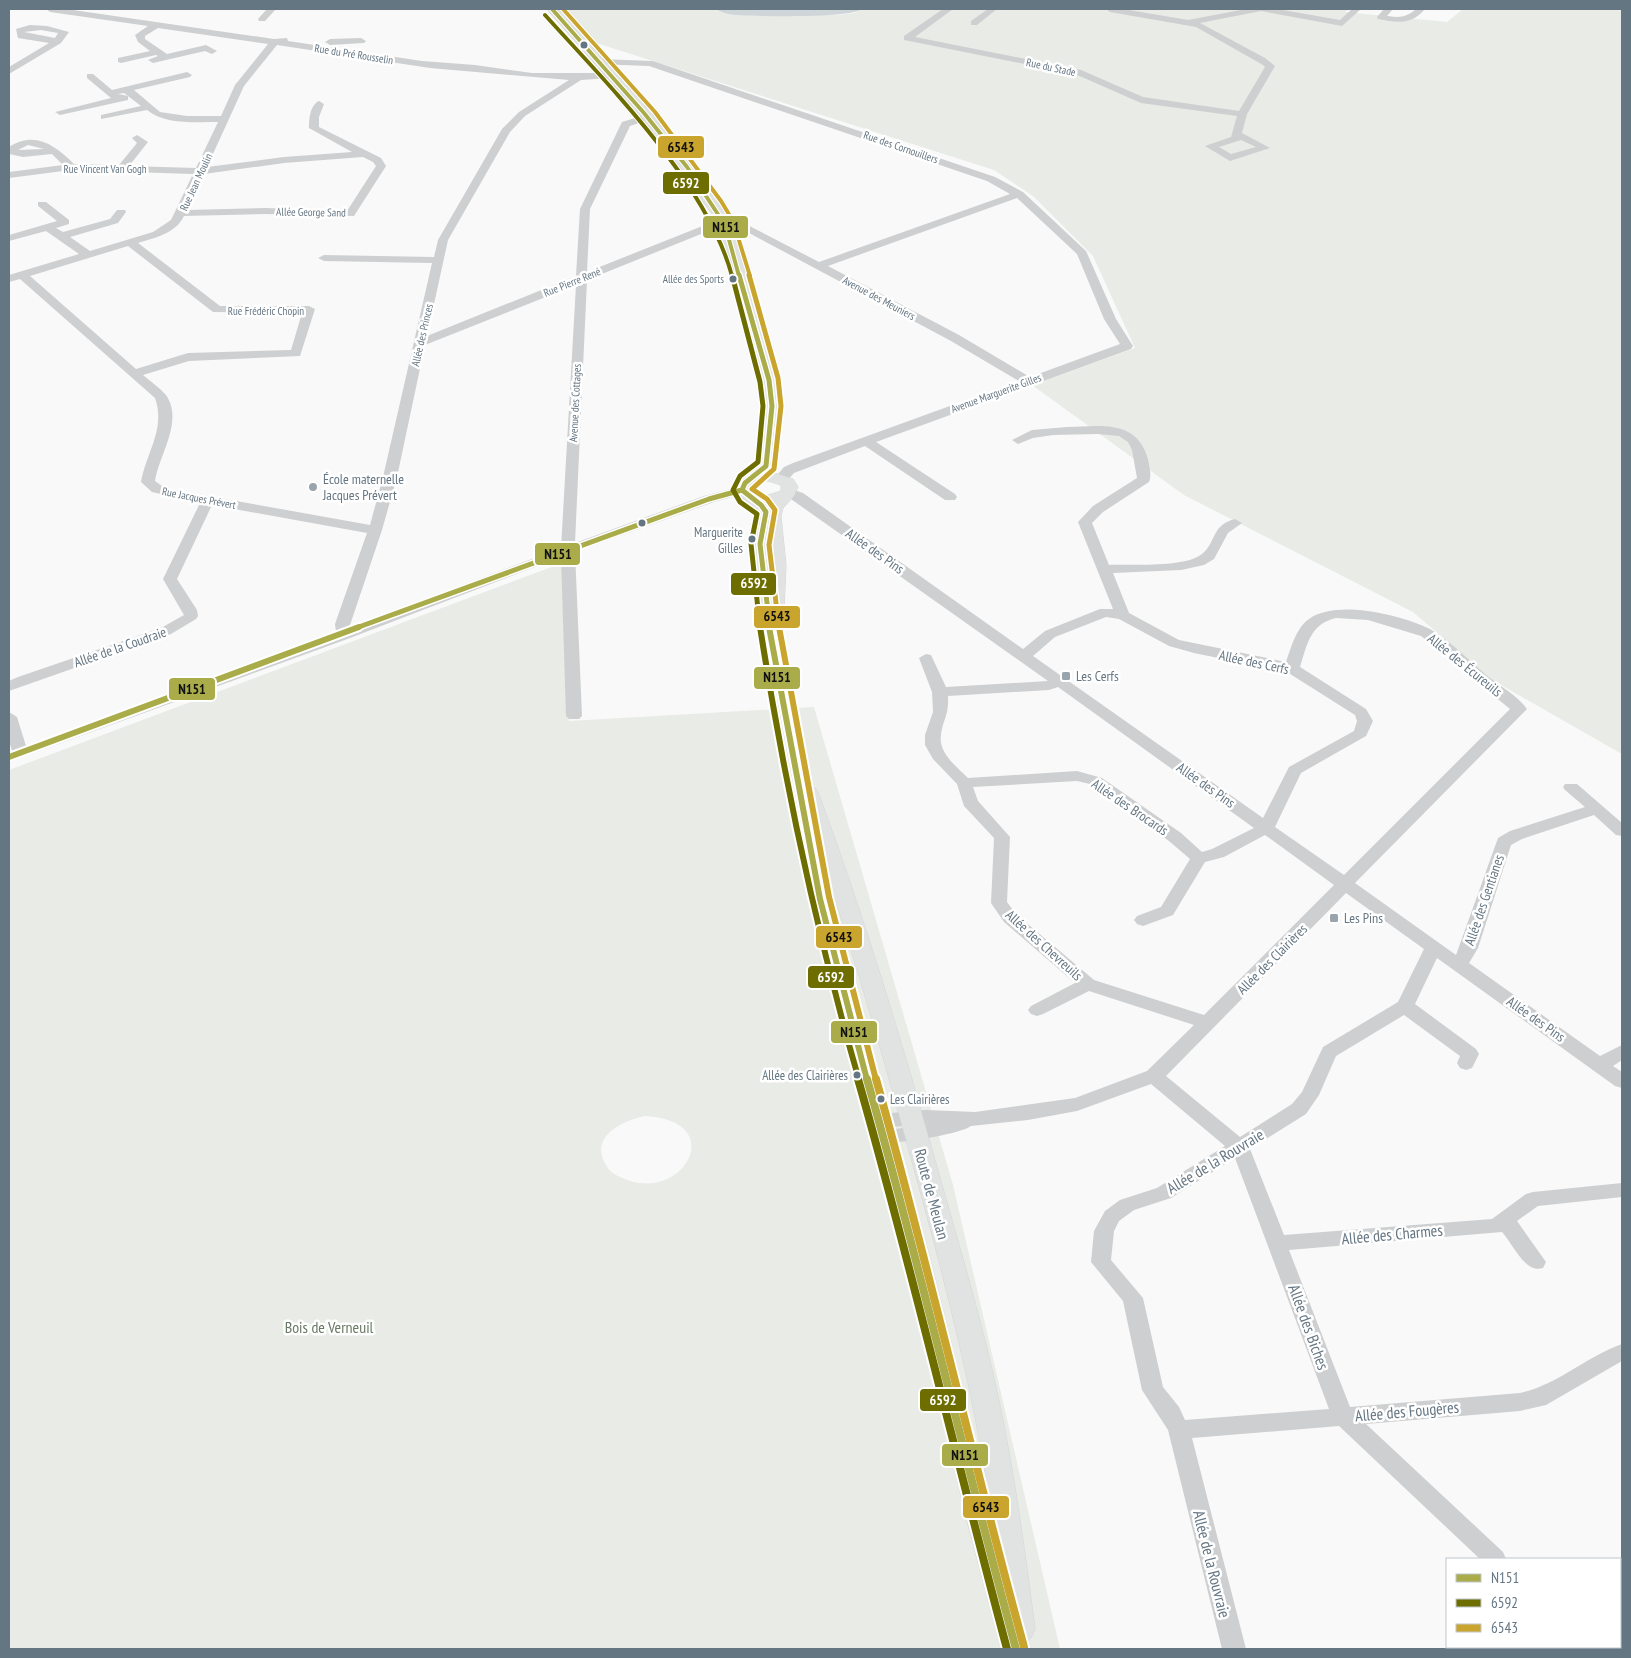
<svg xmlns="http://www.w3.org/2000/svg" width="1631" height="1658" viewBox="0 0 1631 1658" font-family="'PT Sans Narrow',sans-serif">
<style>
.green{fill:#e8ebe6;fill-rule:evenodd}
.water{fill:#ced6d9}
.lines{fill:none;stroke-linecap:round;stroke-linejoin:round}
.major-casing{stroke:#d5d6d7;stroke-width:1}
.minor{fill:#cecfd0;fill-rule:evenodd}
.major{fill:#e1e2e2;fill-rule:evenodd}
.bus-1-far3-casing{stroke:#fff;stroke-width:6}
.bus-1-far2-casing{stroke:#fff;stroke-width:8}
.bus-1-far1-casing{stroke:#fff;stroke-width:10}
.bus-1-casing{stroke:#fff;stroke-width:12}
.bus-2-far3-casing{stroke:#fff;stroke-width:6}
.bus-2-far2-casing{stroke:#fff;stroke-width:8}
.bus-2-far1-casing{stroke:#fff;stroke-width:10}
.bus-2-casing{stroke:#fff;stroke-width:12}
.bus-3-far3-casing{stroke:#fff;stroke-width:6}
.bus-3-far2-casing{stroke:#fff;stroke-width:8}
.bus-3-far1-casing{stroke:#fff;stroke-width:10}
.bus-3-casing{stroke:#fff;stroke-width:12}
.bus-1-far3{stroke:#a9ac49;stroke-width:4}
.bus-1-far2{stroke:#a9ac49;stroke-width:5}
.bus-1-far1{stroke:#a9ac49;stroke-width:6}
.bus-1{stroke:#a9ac49;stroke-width:8}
.bus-2-far3{stroke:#6e6e00;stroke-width:4}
.bus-2-far2{stroke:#6e6e00;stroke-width:5}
.bus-2-far1{stroke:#6e6e00;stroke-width:6}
.bus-2{stroke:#6e6e00;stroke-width:8}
.bus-3-far3{stroke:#c9a52e;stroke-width:4}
.bus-3-far2{stroke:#c9a52e;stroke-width:5}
.bus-3-far1{stroke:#c9a52e;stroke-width:6}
.bus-3{stroke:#c9a52e;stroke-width:8}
.bus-dot{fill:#657683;stroke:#fff;stroke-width:2}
.poi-dot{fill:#99a4ac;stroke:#fff;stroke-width:2}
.labels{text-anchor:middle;stroke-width:5;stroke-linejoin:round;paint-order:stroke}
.far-street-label{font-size:11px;fill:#657683;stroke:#fff}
.far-bus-label{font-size:11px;fill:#657683;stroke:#fff;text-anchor:end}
.bus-label{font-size:13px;fill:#657683;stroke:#fff;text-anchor:end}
.poi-label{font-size:14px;fill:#657683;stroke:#fff;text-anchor:start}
.street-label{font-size:14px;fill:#657683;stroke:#fff}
.near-street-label{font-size:16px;fill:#657683;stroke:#fff}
.near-park-label{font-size:16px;fill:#687a64;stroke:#fff}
.line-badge{stroke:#fff;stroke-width:2}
.badge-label{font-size:14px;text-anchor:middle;font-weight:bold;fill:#fff}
.pale-badge-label{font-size:14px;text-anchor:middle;font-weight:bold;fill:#111}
</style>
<rect width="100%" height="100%" fill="#f9f9f9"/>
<path class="green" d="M 563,9 L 713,9 L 727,14 L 793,15 L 839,15 L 855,13 L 860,9 L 1349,9 L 1345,12 L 1447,22 L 1463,9 L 1622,9 L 1622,754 L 1494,681 L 1413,612 L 1184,495 L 1032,385 L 1135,348 L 1093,256 L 1033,196 L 994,170 L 587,40 Z
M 565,562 L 569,721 L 814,707 L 953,1185 L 1060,1649 L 9,1649 L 9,770 ZM 645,1116 C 733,1121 680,1209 618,1176 C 611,1173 606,1167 603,1159 C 593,1134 625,1120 645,1116 Z"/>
<path class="water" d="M 713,9 L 860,9 L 860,10 C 847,18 747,17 728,14 C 723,13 718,10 713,9 Z"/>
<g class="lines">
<g class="major-casing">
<path id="major" d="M 547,9 L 558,9 L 652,114 L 728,217 L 740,247 L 777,380 L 780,406 L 775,435 L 777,453 L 769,471 L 793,479 L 798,487 L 794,496 L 783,508 L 781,516 L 786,565 L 784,611 L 776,616 L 808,786 L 815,788 L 818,792 C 865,919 904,1048 940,1178 C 961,1252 983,1326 999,1401 C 1015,1476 1025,1553 1035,1629 L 1031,1638 L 1028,1640 L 1030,1649 L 1001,1649 L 967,1521 L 893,1212 L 846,1044 L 810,899 L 769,683 L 754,586 L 752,544 L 758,512 L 734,492 L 736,483 L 758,464 L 761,453 L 759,435 L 764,406 L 761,380 L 726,247 L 714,217 L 644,120 ZM 768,481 L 781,485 L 781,491 L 765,496 L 750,491 L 750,488 L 757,482 ZM 822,859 C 858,967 889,1077 919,1187 C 947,1289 973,1391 989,1497 C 965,1401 943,1305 917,1210 C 884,1094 846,978 822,859 Z"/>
</g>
<path class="minor" d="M 46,9 L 66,9 L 274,39 L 287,38 L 288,41 L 422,61 L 475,65 L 532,73 L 613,73 L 615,75 L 610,78 L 581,80 L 525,116 L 510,132 L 448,240 L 427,336 L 576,276 L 580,209 L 622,122 L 648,114 L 653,117 L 651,119 L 630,126 L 590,209 L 587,272 L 705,225 L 738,220 L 819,262 L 1010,194 L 987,181 L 649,66 L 596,64 L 596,60 L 599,59 L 653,61 L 995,177 L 1023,192 L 1086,251 L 1116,319 L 1133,346 L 1131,349 L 876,442 L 955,494 L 957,497 L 955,500 L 945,500 L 865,446 L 794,473 L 786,482 L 776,482 L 774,479 L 784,467 L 793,463 L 1019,381 L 951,341 L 736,226 L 711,230 L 587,280 L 575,543 L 704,496 L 742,486 L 749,490 L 747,493 L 714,502 L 575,552 L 582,716 L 579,719 L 569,719 L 566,716 L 561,557 L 350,638 L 9,762 L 9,752 L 12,751 L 9,741 L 9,712 L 17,717 L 26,746 L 336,632 L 335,624 L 367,533 L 212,505 L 177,579 L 197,610 L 198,616 L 196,619 L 171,634 L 9,691 L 9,681 L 18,677 L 161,628 L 184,615 L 163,579 L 200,503 L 152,492 L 141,482 C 146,453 166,429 155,398 L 20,279 L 9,282 L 9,275 L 79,254 L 46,231 L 9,241 L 9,235 L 57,221 L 38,206 L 38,202 L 46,202 L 69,220 L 69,224 L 56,228 L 63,232 L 110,219 L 117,210 L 125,210 L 126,212 L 118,223 L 70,237 L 90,251 L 153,232 L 171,220 L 193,174 L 71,170 L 9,178 L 9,172 L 63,165 L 52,154 L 23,157 L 9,154 L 9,147 C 35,130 56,146 74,164 L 119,165 L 137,143 L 132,138 L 137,135 L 148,142 L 129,166 L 196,168 L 218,122 C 196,122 165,125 147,110 L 101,119 L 101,115 L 141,106 L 124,93 L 118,94 L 128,96 L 128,100 L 60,115 L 55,112 L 111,98 L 87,78 L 87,74 L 93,74 L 112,90 L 187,72 L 192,75 L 190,77 L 134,90 L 160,112 L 187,116 L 221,116 L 235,85 L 268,44 L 158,28 L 145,36 L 145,39 L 167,54 L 206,45 L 217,51 L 212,54 L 205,51 L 153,63 L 148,60 L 158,56 L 156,55 L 121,63 L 118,62 L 118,58 L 150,51 L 138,42 L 135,35 L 148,26 L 50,12 ZM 277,45 L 430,68 L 569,80 L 519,112 L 502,129 L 438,240 L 434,257 L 324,255 L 318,258 L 324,261 L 432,263 L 383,477 L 370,525 L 175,490 L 162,486 L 155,481 C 159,455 184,421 166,395 C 160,388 150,381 143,375 L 189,361 L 300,356 L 315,309 L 309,306 L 220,306 L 138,243 C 155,238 176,233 184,216 L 265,214 L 354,216 L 386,166 L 381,158 L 319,127 L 319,117 L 324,104 L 319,101 C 310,105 309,119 309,128 L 352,152 L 284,157 L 207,167 L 244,86 ZM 28,145 L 44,149 L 18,150 ZM 363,157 L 373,162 L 376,166 L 347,211 L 265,208 L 187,210 L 204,174 L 284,163 ZM 1017,198 L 1077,254 L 1104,319 L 1120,344 L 1030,377 L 959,335 L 828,266 ZM 128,246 L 213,312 L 302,313 L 291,350 L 188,353 L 136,369 L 30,276 ZM 576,285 L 561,548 L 349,628 L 382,530 L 397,477 L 425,345 Z
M 267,9 L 276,9 L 265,21 L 259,21 L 258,19 Z
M 943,9 L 953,9 L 915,37 L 1081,70 L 1143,97 L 1239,111 L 1265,67 L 1263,65 L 1196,27 L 1110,12 L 1106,9 L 1123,9 L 1188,20 L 1246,9 L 1277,9 L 1340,20 L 1352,9 L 1361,9 L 1342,26 L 1261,11 L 1200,23 L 1265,58 L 1275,66 L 1247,114 L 1242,133 L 1270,148 L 1230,161 L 1205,146 L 1231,137 L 1237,116 L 1141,103 L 1075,74 L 904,40 L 904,36 ZM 1241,140 L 1256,147 L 1231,154 L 1219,147 Z
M 988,9 L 997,9 L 977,25 L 971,25 L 971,21 Z
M 1384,9 L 1393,9 L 1387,16 C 1400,18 1407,17 1416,9 L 1425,9 C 1412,25 1397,23 1378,19 L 1377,17 Z
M 30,25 L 47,26 L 69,32 L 61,43 L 9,74 L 9,67 L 49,43 L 18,38 L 16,29 ZM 41,30 L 58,33 L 55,38 L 24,32 Z
M 361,38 L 366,41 L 364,43 L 330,45 L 325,42 L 330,39 Z
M 1067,427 C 1101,426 1137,419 1148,459 C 1149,466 1152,475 1149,482 L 1103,512 L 1092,523 L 1109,565 C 1131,564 1185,568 1202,554 C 1216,543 1211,525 1235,519 L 1242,523 L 1228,533 L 1214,559 L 1204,565 L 1181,570 L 1113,573 L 1129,613 L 1179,640 L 1286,662 C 1291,648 1296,628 1309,619 C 1337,599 1401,615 1430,629 C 1447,638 1473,664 1489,677 C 1501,687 1518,696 1527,709 L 1355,883 L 1456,955 L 1498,838 L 1510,831 L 1585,807 L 1565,790 L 1563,787 L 1565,784 L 1577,784 L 1622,823 L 1622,836 L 1616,835 L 1594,815 L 1522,839 L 1511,845 L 1478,948 L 1469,963 L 1600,1056 L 1622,1045 L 1622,1060 L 1613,1066 L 1622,1072 L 1622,1088 L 1615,1086 L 1437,958 L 1415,1004 L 1476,1049 L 1479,1054 L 1472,1068 L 1466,1070 L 1460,1068 L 1457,1063 L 1460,1056 L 1404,1015 L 1336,1056 L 1319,1095 L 1306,1114 L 1250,1149 L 1284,1235 L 1492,1219 L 1526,1194 L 1533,1192 L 1622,1183 L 1622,1197 L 1538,1206 L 1517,1221 L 1546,1262 L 1543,1268 C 1525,1274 1513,1244 1502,1232 L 1289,1250 L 1350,1407 L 1520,1393 C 1557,1385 1586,1357 1622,1344 L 1622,1361 L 1546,1405 L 1520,1411 L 1366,1424 L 1503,1552 L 1506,1559 L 1480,1559 L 1339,1426 L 1192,1438 L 1246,1649 L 1222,1649 L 1168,1430 L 1142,1390 L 1123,1301 L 1091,1262 L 1094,1231 L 1105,1211 L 1120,1200 L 1157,1188 L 1225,1146 L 1151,1084 L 1077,1111 L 1028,1120 L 971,1126 C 962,1134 889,1146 876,1142 L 873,1137 L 876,1132 L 928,1124 L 879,1128 L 872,1126 L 870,1121 L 872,1116 L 879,1114 L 926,1110 L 975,1112 L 1075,1098 L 1147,1071 L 1194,1025 L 1089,991 L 1043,1014 L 1037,1016 L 1031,1014 L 1028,1010 L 1031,1006 L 1075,983 L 1004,922 L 991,903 L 994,838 L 964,806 L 957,784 L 933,759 L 925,745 L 925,735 L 933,712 L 932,692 L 919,658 L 926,654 L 931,655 L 946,687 L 1048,681 L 781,492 L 788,488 L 803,493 L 1023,649 L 1045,631 L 1100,609 L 1113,609 L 1078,522 L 1093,506 L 1137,478 L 1132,450 L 1128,442 L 1119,436 L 1098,434 L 1053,435 L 1033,438 L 1018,444 L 1012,440 L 1032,430 ZM 1106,617 L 1119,619 L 1169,646 L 1194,653 L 1287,672 L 1355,715 L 1357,721 L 1354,731 L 1289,767 L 1263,818 L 1033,656 L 1055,637 ZM 1336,618 L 1368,620 L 1421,636 L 1510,709 L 1344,875 L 1275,827 L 1301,773 L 1366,736 L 1373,721 L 1366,709 L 1300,667 C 1307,645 1310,624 1336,618 ZM 1058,687 L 1254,828 L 1212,849 L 1202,852 L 1181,833 L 1102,778 L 1077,771 L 968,778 C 957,767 938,753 941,735 C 943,719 949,716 948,696 L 1049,690 ZM 1077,781 L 1090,784 L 1169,841 L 1190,859 L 1161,907 L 1137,916 L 1134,920 L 1137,924 L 1143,926 L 1173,915 L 1205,862 L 1224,857 L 1265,835 L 1334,885 L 1204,1015 L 1094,980 L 1016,914 L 1007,902 L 1010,837 L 978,801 L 973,787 ZM 1346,893 L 1424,949 L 1398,1002 L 1323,1047 L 1302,1092 L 1292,1104 L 1240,1137 L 1166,1076 ZM 1235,1158 L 1329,1409 L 1185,1420 L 1179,1407 L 1163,1387 L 1143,1298 L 1111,1260 L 1114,1231 L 1119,1221 L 1134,1210 L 1171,1198 Z
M 1576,1647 L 1602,1647 L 1603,1649 L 1577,1649 Z"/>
<use href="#major" class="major"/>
<g class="bus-1-far3-casing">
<path id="bus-1-far3" d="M 552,9 L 644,113 L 687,167 L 725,225 L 739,276"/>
</g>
<g class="bus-1-far2-casing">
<path id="bus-1-far2" d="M 739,275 L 769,380 L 772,406 L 766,466 L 745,483 L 742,490
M 742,490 L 761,505 L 766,512 L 760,544 L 770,628
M 356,628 L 709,499 L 742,490"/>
</g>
<g class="bus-1-far1-casing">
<path id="bus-1-far1" d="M 769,627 L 820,899 L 867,1080
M 9,757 L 359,627"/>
</g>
<g class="bus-1-casing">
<path id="bus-1" d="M 867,1079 C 921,1268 964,1459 1016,1649"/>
</g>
<g class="bus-2-far3-casing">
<path id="bus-2-far3" d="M 545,15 C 609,86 707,183 732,276"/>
</g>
<g class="bus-2-far2-casing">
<path id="bus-2-far2" d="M 732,275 L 760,382 L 763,406 L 758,462 L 740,476 L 733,490 L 740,502 L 757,514 L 751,544 L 760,628"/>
</g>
<g class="bus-2-far1-casing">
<path id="bus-2-far1" d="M 760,627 C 784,780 816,931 859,1080"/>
</g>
<g class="bus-2-casing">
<path id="bus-2" d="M 858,1079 C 912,1268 956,1459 1007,1649"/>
</g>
<g class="bus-3-far3-casing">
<path id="bus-3-far3" d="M 563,9 L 655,112 L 721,201 L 733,221 L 750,276"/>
</g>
<g class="bus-3-far2-casing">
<path id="bus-3-far2" d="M 749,275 L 778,378 L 781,406 L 774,469 L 752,489 L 767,499 L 775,510 L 769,545 L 779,628"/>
</g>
<g class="bus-3-far1-casing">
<path id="bus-3-far1" d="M 779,627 L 829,897 L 876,1080"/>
</g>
<g class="bus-3-casing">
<path id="bus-3" d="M 876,1079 C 929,1267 972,1458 1024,1647"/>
</g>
<use href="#bus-1-far3" class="bus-1-far3"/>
<use href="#bus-1-far2" class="bus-1-far2"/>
<use href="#bus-1-far1" class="bus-1-far1"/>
<use href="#bus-1" class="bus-1"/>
<use href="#bus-2-far3" class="bus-2-far3"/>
<use href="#bus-2-far2" class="bus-2-far2"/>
<use href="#bus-2-far1" class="bus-2-far1"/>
<use href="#bus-2" class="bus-2"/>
<use href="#bus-3-far3" class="bus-3-far3"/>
<use href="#bus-3-far2" class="bus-3-far2"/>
<use href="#bus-3-far1" class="bus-3-far1"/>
<use href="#bus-3" class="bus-3"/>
</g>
<g class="bus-dot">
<circle cx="584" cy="45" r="4.5"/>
<circle cx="733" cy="279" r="4.5"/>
<circle cx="642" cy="523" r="4.5"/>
<circle cx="752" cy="539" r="4.5"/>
<circle cx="857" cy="1075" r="4.5"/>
<circle cx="881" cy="1099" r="4.5"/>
</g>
<g class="poi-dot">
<circle cx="313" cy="487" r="5"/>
<rect x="1061" y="671" width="10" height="10" rx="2.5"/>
<rect x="1329" y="913" width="10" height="10" rx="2.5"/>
</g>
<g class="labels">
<g class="far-street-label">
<text transform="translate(354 54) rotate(9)" y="4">Rue du Pré Rousselin</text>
<text transform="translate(1051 67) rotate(12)" y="4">Rue du Stade</text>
<text transform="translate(901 147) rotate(19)" y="4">Rue des Cornouillers</text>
<text x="105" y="173">Rue Vincent Van Gogh</text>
<text transform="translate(196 182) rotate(-65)" y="4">Rue Jean Moulin</text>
<text transform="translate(311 212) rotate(1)" y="4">Allée George Sand</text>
<text transform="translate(572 282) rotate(-22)" y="4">Rue Pierre René</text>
<text transform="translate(879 298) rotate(28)" y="4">Avenue des Meuniers</text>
<text x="266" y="315">Rue Frédéric Chopin</text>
<text transform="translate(422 335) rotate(-77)" y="4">Allée des Princes</text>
<text transform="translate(996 393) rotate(-20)" y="4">Avenue Marguerite Gilles</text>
<text transform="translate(575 403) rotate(-87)" y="4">Avenue des Cottages</text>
<text transform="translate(199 498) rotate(11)" y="4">Rue Jacques Prévert</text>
</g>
<g class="far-bus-label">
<text x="724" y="283">Allée des Sports</text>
</g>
<g class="bus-label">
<text x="743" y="537">Marguerite<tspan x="743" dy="16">Gilles</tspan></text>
<text x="848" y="1080">Allée des Clairières</text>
<text x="890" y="1104" text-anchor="start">Les Clairières</text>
</g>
<g class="poi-label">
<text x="323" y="484">École maternelle<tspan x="323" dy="16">Jacques Prévert</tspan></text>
<text x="1076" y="681">Les Cerfs</text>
<text x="1344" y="923">Les Pins</text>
</g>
<g class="street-label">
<text transform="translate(875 551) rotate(35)" y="5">Allée des Pins</text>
<text transform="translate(120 647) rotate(-19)" y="5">Allée de la Coudraie</text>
<text transform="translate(1254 662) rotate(12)" y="5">Allée des Cerfs</text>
<text transform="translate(1465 665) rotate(39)" y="5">Allée des Écureuils</text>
<text transform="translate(1206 785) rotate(35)" y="5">Allée des Pins</text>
<text transform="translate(1130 807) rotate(34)" y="5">Allée des Brocards</text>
<text transform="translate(1484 900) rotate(-71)" y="5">Allée des Gentianes</text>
<text transform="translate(1044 945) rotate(42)" y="5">Allée des Chevreuils</text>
<text transform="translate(1272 959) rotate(-45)" y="5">Allée des Clairières</text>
<text transform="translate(1536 1019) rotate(35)" y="5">Allée des Pins</text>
</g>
<g class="near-street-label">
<text transform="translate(1215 1161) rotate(-31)" y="6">Allée de la Rouvraie</text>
<text transform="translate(932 1194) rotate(75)" y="6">Route de Meulan</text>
<text transform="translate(1392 1234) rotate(-5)" y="6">Allée des Charmes</text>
<text transform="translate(1309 1327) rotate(70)" y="6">Allée des Biches</text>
<text transform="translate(1407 1411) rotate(-5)" y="6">Allée des Fougères</text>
<text transform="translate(1212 1564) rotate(76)" y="6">Allée de la Rouvraie</text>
</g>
<g class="near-park-label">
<text x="329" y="1333">Bois de Verneuil</text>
</g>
</g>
<g class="line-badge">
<rect x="657" y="135" width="48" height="24" rx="5" fill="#c9a52e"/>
<rect x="662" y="171" width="48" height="24" rx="5" fill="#6e6e00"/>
<rect x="702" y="215" width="47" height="24" rx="5" fill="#a9ac49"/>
<rect x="534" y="542" width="47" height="24" rx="5" fill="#a9ac49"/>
<rect x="730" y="572" width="47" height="24" rx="5" fill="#6e6e00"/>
<rect x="753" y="605" width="48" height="24" rx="5" fill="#c9a52e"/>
<rect x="753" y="666" width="48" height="24" rx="5" fill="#a9ac49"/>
<rect x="168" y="677" width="48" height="24" rx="5" fill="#a9ac49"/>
<rect x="815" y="925" width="48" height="24" rx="5" fill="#c9a52e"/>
<rect x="807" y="965" width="48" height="24" rx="5" fill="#6e6e00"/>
<rect x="830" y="1020" width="48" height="24" rx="5" fill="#a9ac49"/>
<rect x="919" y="1388" width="48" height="24" rx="5" fill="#6e6e00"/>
<rect x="941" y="1443" width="48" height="24" rx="5" fill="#a9ac49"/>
<rect x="962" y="1495" width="48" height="24" rx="5" fill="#c9a52e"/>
</g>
<g class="badge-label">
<text x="686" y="188">6592</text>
<text x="754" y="588">6592</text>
<text x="831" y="982">6592</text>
<text x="943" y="1405">6592</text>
</g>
<g class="pale-badge-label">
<text x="681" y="152">6543</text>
<text x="726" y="232">N151</text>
<text x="558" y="559">N151</text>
<text x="777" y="621">6543</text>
<text x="777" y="682">N151</text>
<text x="192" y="694">N151</text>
<text x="839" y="942">6543</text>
<text x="854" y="1037">N151</text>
<text x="965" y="1460">N151</text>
<text x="986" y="1512">6543</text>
</g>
<rect width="1631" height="1658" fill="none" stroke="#657683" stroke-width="20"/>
<rect x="1446" y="1558" width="175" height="90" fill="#ffffff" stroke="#c1c8cd"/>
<rect x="1456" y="1574" width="25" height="8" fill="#a9ac49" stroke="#c1c8cd"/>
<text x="1491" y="1583" font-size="15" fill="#657683">N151</text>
<rect x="1456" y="1599" width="25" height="8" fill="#6e6e00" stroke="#c1c8cd"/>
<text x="1491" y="1608" font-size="15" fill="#657683">6592</text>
<rect x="1456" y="1624" width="25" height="8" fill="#c9a52e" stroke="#c1c8cd"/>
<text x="1491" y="1633" font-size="15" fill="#657683">6543</text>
</svg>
